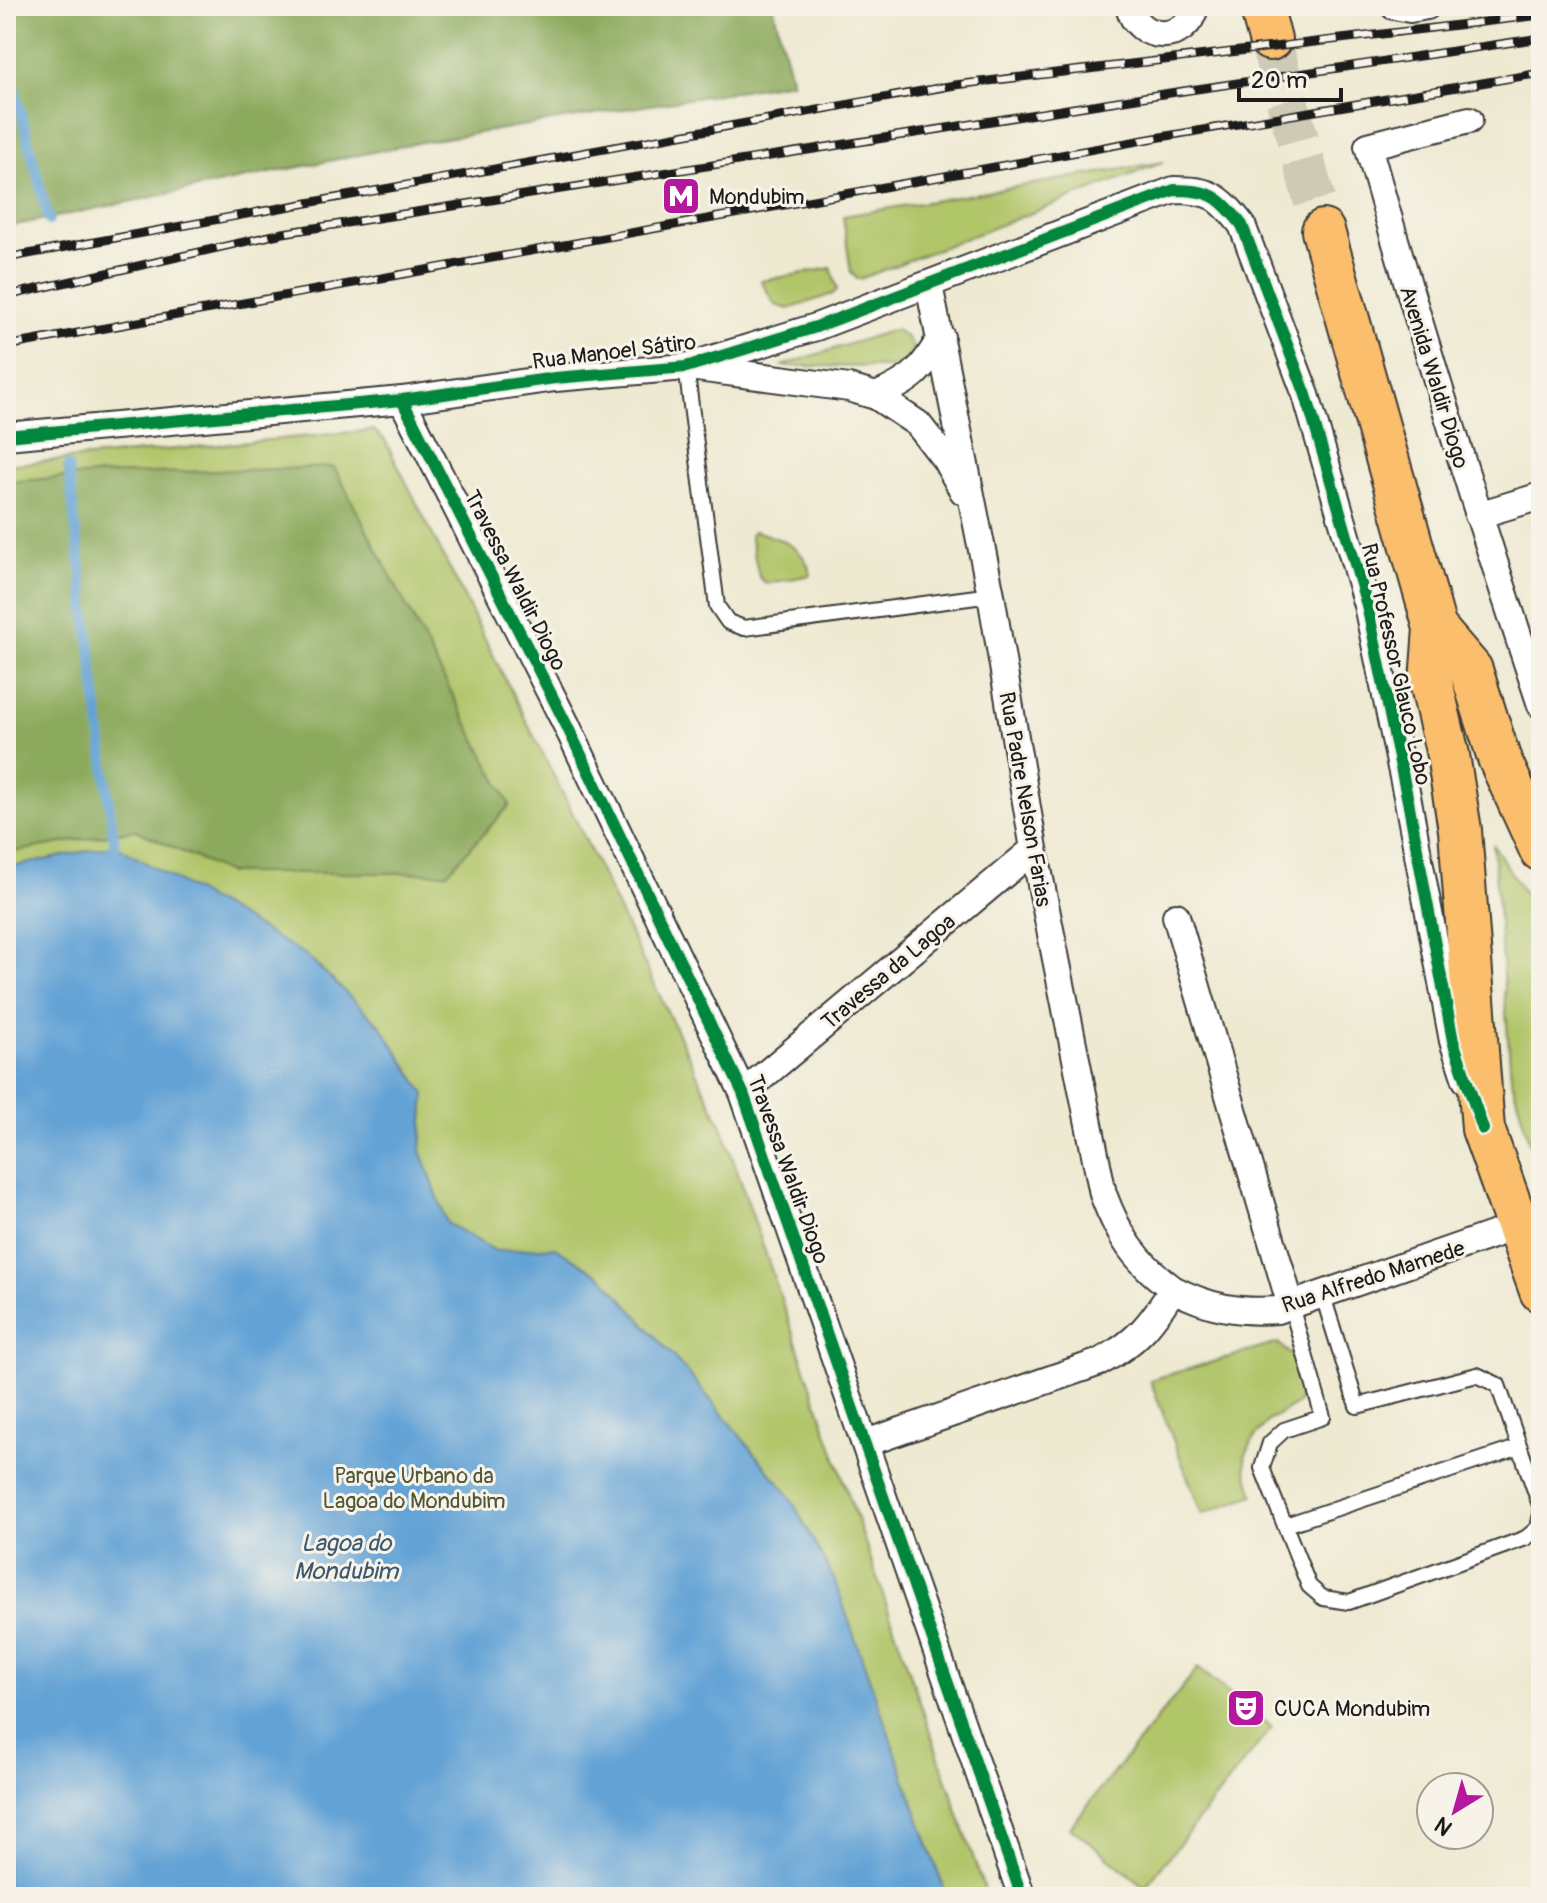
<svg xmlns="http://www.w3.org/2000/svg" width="1547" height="1903" viewBox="0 0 1547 1903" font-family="Pangolin,sans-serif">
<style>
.green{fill:#b1c569;stroke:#667042;stroke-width:2}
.forest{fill:#8caa5d;stroke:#54633c;stroke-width:2}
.water{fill:#62a2d5;stroke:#3f5f78;stroke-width:2}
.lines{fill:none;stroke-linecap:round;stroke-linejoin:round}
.stream{stroke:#62a2d5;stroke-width:10}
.primary-tunnel{stroke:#cecab6;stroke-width:42;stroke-dasharray:42 21;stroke-linecap:butt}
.service-casing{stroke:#3c3b37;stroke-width:18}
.minor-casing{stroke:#3c3b37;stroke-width:30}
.primary-casing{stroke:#3c3b37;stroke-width:46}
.service{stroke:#fff;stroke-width:14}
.minor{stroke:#fff;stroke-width:26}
.primary{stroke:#fabe6d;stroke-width:42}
.rail-casing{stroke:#1c1c1c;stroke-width:9}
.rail{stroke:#f7f3e8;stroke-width:6;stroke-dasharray:18;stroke-linecap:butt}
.cycleway-casing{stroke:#f7f3e8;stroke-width:17}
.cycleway{stroke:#00873e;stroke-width:12}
.labels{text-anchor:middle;stroke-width:6;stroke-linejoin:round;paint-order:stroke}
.poi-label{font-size:22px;fill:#1c1c1c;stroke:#f7f3e8;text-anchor:start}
.street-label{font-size:22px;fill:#1c1c1c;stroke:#f7f3e8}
.park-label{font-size:22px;fill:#505737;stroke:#f7f3e8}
.water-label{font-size:24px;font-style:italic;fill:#3c586f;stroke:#f7f3e8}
</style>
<rect width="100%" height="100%" fill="#f7f3e8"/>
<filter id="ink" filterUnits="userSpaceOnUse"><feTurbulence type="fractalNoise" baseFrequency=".0125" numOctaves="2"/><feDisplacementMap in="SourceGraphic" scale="16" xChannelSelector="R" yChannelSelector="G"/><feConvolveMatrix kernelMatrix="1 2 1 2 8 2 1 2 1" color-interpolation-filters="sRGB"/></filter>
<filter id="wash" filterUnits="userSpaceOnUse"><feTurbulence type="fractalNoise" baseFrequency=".006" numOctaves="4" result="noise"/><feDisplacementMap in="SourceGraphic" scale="32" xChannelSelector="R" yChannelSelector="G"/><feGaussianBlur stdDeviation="1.8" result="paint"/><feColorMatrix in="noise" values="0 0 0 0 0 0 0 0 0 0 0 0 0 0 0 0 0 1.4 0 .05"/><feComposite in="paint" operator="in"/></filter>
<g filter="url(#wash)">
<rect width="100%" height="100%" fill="#eee9d1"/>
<path class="green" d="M 1164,162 L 860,279 L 857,279 L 851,272 L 843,216 Z
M 831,268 L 837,289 L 833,294 L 789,309 L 775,305 L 761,281 Z
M 896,329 L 908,339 L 913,348 L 905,364 L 890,367 L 781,366 Z
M 374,430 L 385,440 L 572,812 L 721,1124 L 987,1897 L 6,1897 L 6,465 Z
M 754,531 C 780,538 805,546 811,575 L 766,584 L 759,577 L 750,535 Z
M 1493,844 L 1541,920 L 1539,1177 L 1511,1077 Z
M 1278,1343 L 1302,1365 L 1304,1391 L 1297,1404 L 1268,1421 L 1253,1440 L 1245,1456 L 1246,1470 L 1254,1495 L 1202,1514 L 1150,1380 Z
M 1198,1668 L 1272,1727 L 1145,1887 L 1070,1827 Z"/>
<path class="forest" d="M 6,6 L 773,6 L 792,82 L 422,142 L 6,227 Z
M 334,467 L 510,805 L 447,873 L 228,873 L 136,830 L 6,853 L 6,482 L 93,475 Z"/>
<path class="water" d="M 115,845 L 306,955 L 381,1026 L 425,1094 L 421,1150 L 447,1223 L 496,1251 L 555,1247 L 604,1278 L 695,1381 L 789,1495 L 834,1579 L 947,1897 L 6,1897 L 6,868 Z"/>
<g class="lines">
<path class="stream" d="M 6,55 L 49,221
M 68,466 L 116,857"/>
</g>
</g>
<g filter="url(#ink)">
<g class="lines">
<path class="primary-tunnel" d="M 1270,39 L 1323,231"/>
<g class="service-casing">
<path id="service" d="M 686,367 L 717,606 L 728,622 L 744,628 L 991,595
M 1323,1296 L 1357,1406 L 1477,1375 L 1498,1385 L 1541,1508
M 1291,1306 L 1323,1417 L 1284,1430 L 1270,1443 L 1262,1468 L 1309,1586 L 1323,1598 L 1349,1602 L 1526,1538 L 1538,1528 L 1541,1514
M 1286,1525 L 1520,1447"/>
</g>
<g class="minor-casing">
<path id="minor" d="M 1129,6 C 1137,43 1188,44 1195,6
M 1394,6 L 1410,9 L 1427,6
M 1469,120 L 1368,146 C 1421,334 1479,519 1541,705
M 929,285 L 991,595 L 1034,849 L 1103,1194 C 1119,1237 1136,1262 1173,1289
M 697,368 L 849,388 L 876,396 L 918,424 L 945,459 L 963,491
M 876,396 C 912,380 922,371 941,337
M 402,400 L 566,724 L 743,1093 L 1022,1897
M 6,436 L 402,400 L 555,378 L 686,367 L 816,327 L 1174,190 C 1211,190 1219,196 1242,225 L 1306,395 L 1367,605 L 1408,801 L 1453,1041 L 1466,1080
M 1478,515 L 1541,496
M 1176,916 L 1291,1306
M 743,1093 L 1034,849
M 866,1443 L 1100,1362 C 1137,1342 1151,1324 1173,1289 C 1208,1307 1238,1313 1277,1310 L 1541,1218"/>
</g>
<g class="primary-casing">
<path id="primary" d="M 1261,6 L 1270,39
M 1323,231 L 1435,628 L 1431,682 L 1448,755 L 1460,830 L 1483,1129 L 1541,1291
M 1435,628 L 1471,670 L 1499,758 L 1541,850"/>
</g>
<use href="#service" class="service"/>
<use href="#minor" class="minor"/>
<use href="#primary" class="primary"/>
<g class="rail-casing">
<path id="rail" d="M 6,258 L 955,85 L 1541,15
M 6,296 L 283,233 L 1143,97 L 1541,38
M 6,346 L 1149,139 L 1541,73"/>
</g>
<use href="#rail" class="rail"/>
<g class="cycleway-casing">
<path id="cycleway" d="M 402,400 L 566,724 L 743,1093 L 1022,1897
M 6,436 L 402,400 L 555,378 L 686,367 L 816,327 L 1174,190 C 1211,190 1219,196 1242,225 L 1306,395 L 1367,605 L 1408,801 L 1453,1041 L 1483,1129"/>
</g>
<use href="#cycleway" class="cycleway"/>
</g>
</g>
<defs>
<g id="metro-square" transform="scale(2)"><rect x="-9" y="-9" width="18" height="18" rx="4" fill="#b5179e" stroke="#f7f3e8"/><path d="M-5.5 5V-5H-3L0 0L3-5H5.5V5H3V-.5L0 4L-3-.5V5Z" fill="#fff"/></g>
<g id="theatre-square" transform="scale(2)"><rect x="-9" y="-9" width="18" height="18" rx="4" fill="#b5179e" stroke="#f7f3e8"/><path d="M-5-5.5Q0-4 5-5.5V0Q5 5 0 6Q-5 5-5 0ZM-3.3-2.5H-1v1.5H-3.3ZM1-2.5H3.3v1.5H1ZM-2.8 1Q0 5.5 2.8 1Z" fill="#fff"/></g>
</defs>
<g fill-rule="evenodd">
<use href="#metro-square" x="681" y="196"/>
<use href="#theatre-square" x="1246" y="1708"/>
</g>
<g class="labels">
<g class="poi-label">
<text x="709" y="204">Mondubim</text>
<text x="1274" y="1716">CUCA Mondubim</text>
</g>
<g class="street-label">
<text transform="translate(614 351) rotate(-7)" y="8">Rua Manoel Sátiro</text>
<text transform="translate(1435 377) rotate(73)" y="8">Avenida Waldir Diogo</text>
<text transform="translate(516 580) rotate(63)" y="8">Travessa Waldir Diogo</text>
<text transform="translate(1397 664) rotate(77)" y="8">Rua Professor Glauco Lobo</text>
<text transform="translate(1026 799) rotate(80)" y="8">Rua Padre Nelson Farias</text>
<text transform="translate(888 971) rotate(-40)" y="8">Travessa da Lagoa</text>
<text transform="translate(789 1169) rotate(70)" y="8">Travessa Waldir Diogo</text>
<text transform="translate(1373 1276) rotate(-18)" y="8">Rua Alfredo Mamede</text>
</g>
<g class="park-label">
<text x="414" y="1483">Parque Urbano da<tspan x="414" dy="25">Lagoa do Mondubim</tspan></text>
</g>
<g class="water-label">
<text x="346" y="1551">Lagoa do<tspan x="346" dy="28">Mondubim</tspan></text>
</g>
</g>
<rect width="1547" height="1903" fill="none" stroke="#f7f3e8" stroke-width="32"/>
<g transform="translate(1455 1811) rotate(217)"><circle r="38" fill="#f7f3e8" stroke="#9f9d96" stroke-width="2"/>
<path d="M0-6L14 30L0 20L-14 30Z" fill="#b5179e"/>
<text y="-12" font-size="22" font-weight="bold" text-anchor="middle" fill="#1c1c1c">N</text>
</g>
<path d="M1239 88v12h102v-12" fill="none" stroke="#1c1c1c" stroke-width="4"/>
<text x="1251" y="88" font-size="24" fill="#1c1c1c" stroke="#f7f3e8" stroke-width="6" paint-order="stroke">20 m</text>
</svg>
